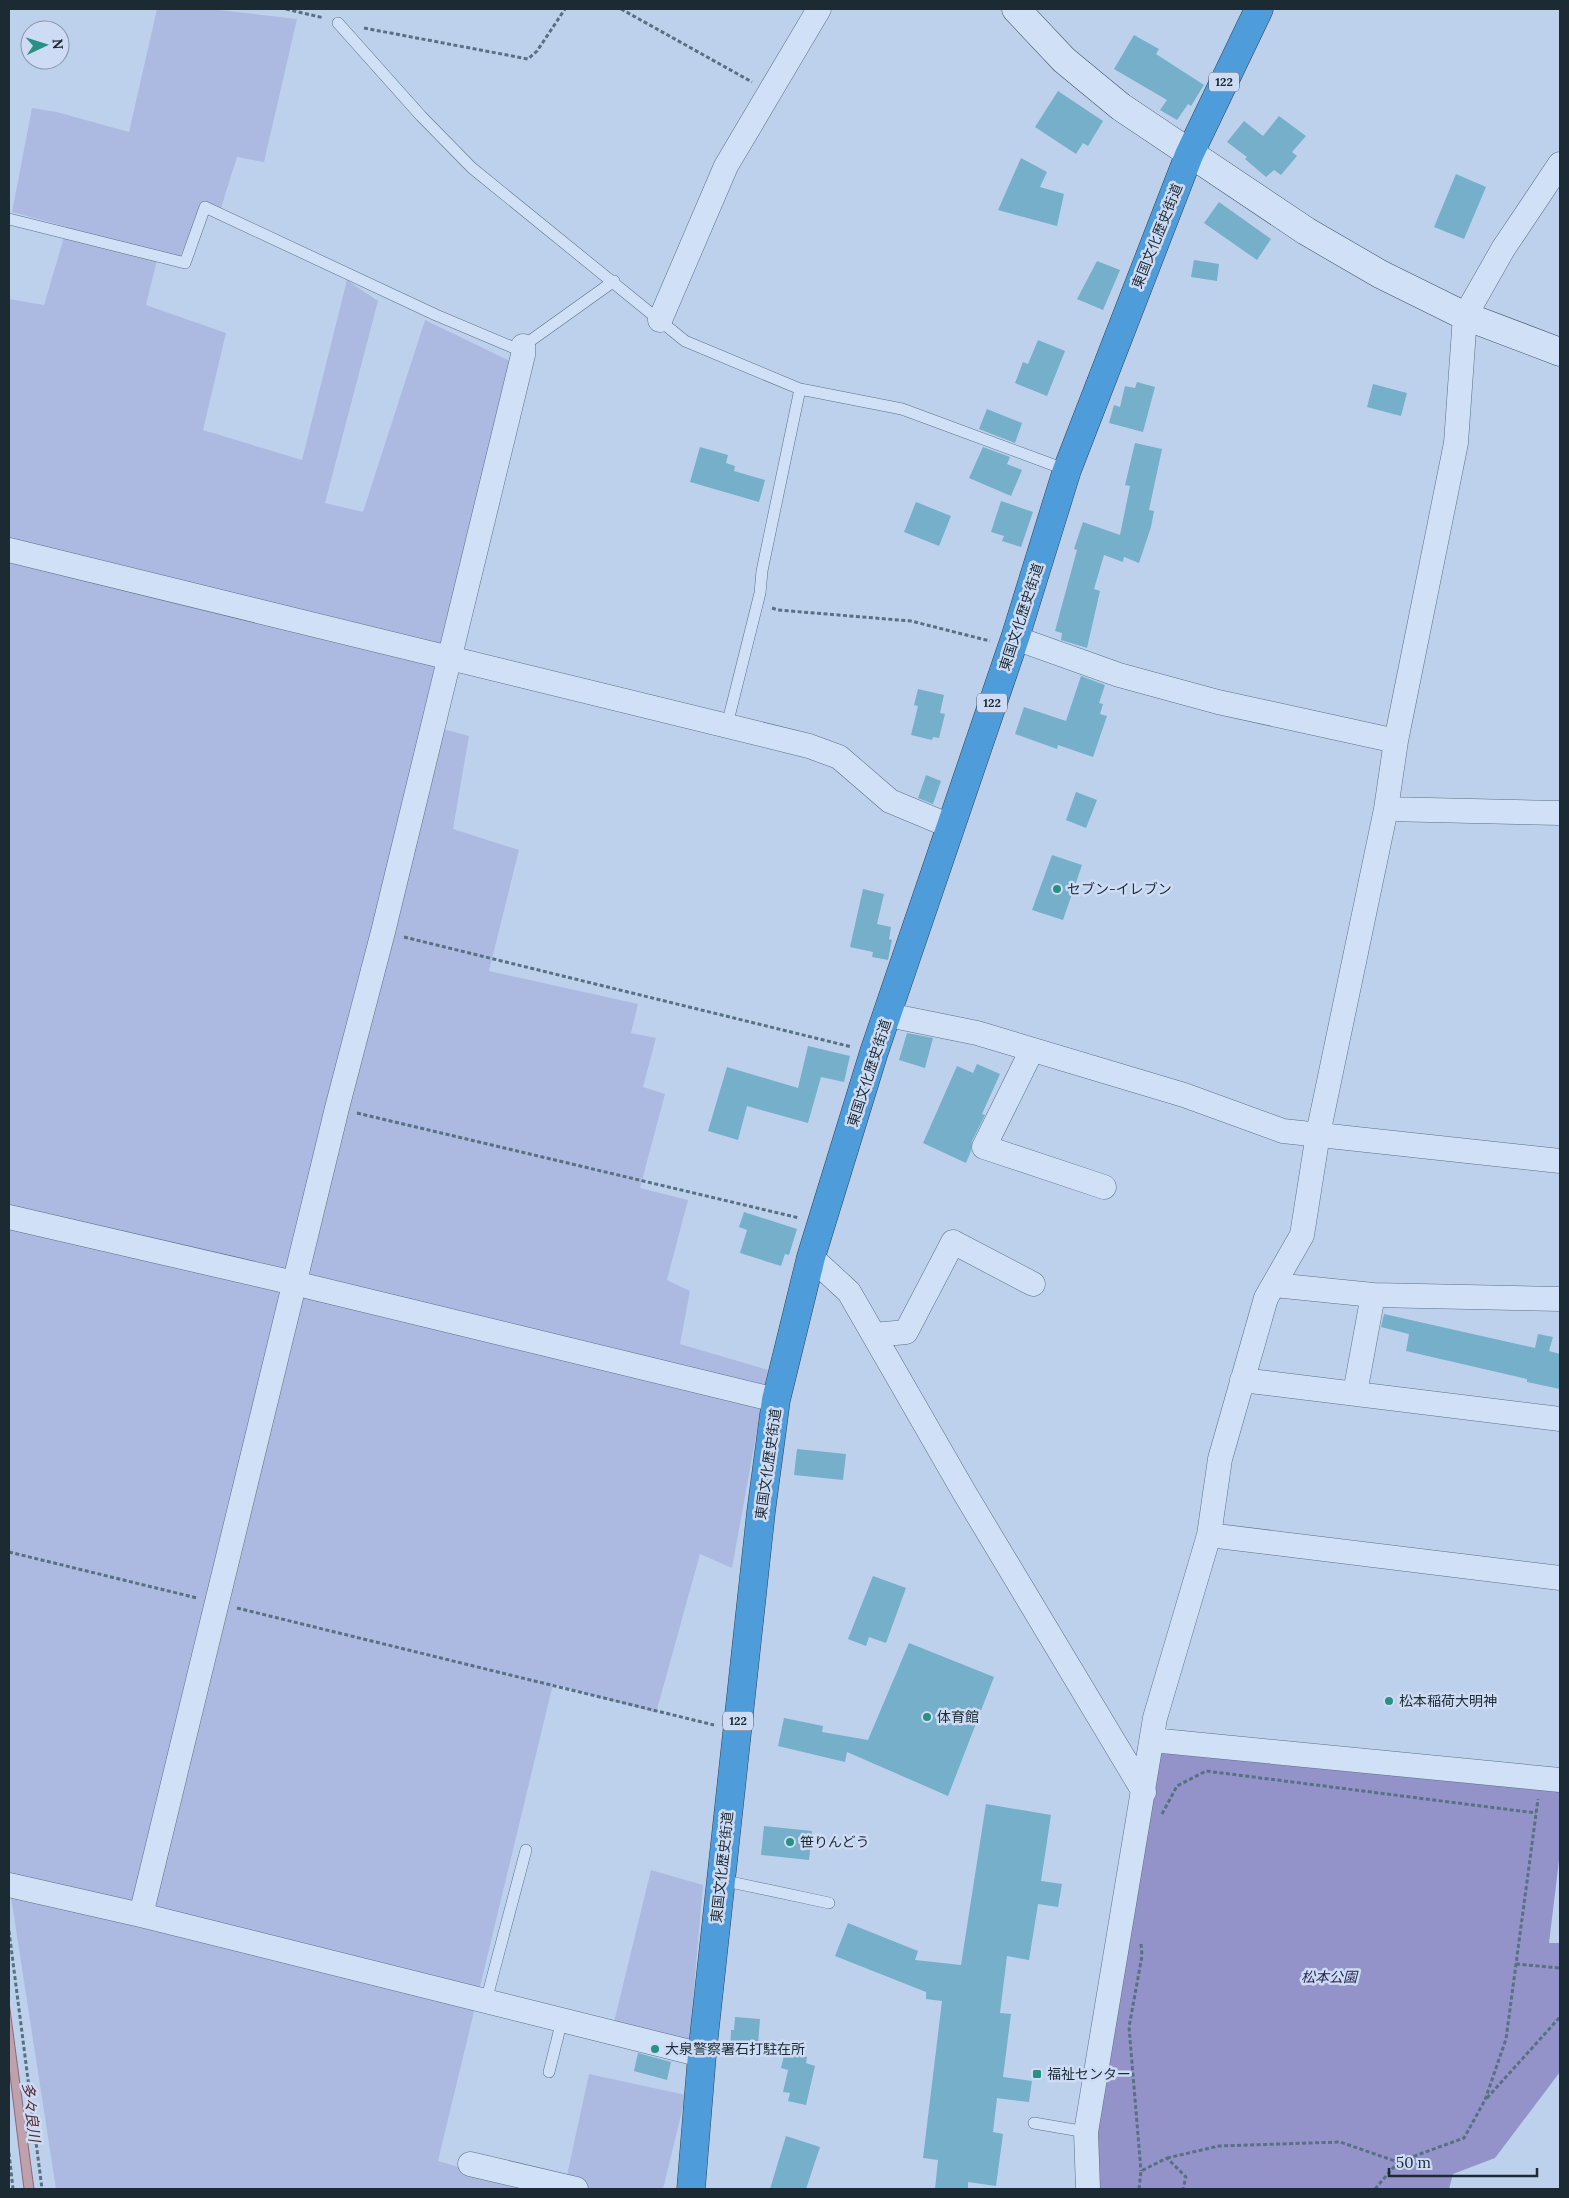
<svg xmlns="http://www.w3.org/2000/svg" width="1569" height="2198" viewBox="0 0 1569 2198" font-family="Lora,'Noto Sans JP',serif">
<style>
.farmland{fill:#acbae1}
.green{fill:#9393c9}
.water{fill:#bea1ad;stroke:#8b6975}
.building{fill:#75afc9}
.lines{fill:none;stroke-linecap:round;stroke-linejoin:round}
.lane-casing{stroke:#577183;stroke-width:12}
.street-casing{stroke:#577183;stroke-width:25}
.secondary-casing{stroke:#3b5465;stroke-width:29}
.highway-casing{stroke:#2c4451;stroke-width:29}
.path{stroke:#577183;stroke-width:3;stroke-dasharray:4 2.5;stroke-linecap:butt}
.lane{stroke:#d0e0f7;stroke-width:11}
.street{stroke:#d0e0f7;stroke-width:24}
.secondary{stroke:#d0e0f7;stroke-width:28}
.highway{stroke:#4f9cdb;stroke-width:28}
.poi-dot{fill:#299084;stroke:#cddcf4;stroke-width:2}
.labels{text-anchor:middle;stroke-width:5;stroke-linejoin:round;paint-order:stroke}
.shield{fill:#cddcf4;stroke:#515f6d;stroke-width:1}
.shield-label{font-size:12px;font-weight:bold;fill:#1c2a33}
.street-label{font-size:14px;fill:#1c2a33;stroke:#cddcf4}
.poi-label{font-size:14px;fill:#1c2a33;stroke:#cddcf4;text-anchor:start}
.park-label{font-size:14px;font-style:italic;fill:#29234f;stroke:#cddcf4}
.water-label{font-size:15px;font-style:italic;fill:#532b32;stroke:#cddcf4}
</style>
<rect width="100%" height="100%" fill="#bed1ec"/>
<path class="farmland" d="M 157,9 L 211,9 L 297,19 L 264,162 L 237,157 L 221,208 L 203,201 L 180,257 L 159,252 L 146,305 L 226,333 L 203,430 L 302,460 L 347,280 L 378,301 L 325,503 L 363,512 L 425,320 L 512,362 L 425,724 L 469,736 L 453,829 L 519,850 L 489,971 L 638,1004 L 631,1033 L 656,1038 L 643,1087 L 665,1094 L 640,1188 L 688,1200 L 667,1280 L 690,1291 L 680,1344 L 768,1370 L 732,1568 L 700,1554 L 656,1713 L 553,1684 L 438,2161 L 535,2189 L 56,2189 L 9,1884 L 9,299 L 44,305 L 67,227 L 12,212 L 32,108 L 57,112 L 129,132 Z
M 651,1870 L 703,1885 L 689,2045 L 613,2026 Z
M 589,2074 L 686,2095 L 663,2189 L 564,2189 Z"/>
<path class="green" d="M 1151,1745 L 1560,1785 L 1560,1852 L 1549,1943 L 1560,1943 L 1560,2072 L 1495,2158 L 1453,2174 L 1449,2189 L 1088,2189 Z"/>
<path class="water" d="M 9,2002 L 34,2189 L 24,2189 L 9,2067 Z"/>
<path class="building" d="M 1134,35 L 1159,49 L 1156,54 L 1204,85 L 1191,106 L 1188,104 L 1177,120 L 1160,110 L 1167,100 L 1114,69 Z
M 1058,91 L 1103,121 L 1088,146 L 1083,143 L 1076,154 L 1035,127 Z
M 1279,116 L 1306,136 L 1292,152 L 1297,156 L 1281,175 L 1274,170 L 1266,177 L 1245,159 L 1247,157 L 1227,142 L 1244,121 L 1263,136 Z
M 1021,158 L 1047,172 L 1040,187 L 1064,194 L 1057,226 L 998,210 Z
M 1456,174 L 1486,187 L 1464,239 L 1434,227 Z
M 1219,202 L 1271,239 L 1257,260 L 1204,223 Z
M 1194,260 L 1219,264 L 1217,281 L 1191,277 Z
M 1097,261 L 1120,270 L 1103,310 L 1077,299 Z
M 1038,340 L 1065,351 L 1047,396 L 1015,383 L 1023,362 L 1028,364 Z
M 1137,382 L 1155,387 L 1143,432 L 1109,423 L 1114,405 L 1120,407 L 1125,386 L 1135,388 Z
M 1373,384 L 1407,393 L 1401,416 L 1367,407 Z
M 987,409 L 1022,423 L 1015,443 L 979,429 Z
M 1135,443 L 1162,449 L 1149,510 L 1154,511 L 1151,527 L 1139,563 L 1124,557 L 1123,562 L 1104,555 L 1094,589 L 1100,591 L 1087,648 L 1061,640 L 1062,633 L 1055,631 L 1077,550 L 1074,549 L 1083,522 L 1120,535 L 1130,486 L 1125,485 Z
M 700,447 L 728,455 L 726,463 L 735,466 L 734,471 L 765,480 L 759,502 L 690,482 Z
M 983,447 L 1010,457 L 1007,464 L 1022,470 L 1011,496 L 969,478 Z
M 1001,501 L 1033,512 L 1021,547 L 1002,541 L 1004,536 L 991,532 Z
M 916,502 L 951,516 L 939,546 L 904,532 Z
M 1081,676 L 1105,685 L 1099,703 L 1103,704 L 1100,714 L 1107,716 L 1093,757 L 1058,745 L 1057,749 L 1015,734 L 1024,707 L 1066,721 Z
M 918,689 L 944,695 L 940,713 L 945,714 L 939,738 L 933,737 L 932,740 L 911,735 L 918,706 L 914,705 Z
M 926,775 L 941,781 L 933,804 L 918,798 Z
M 1076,792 L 1097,800 L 1086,828 L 1066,820 Z
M 1052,855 L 1082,865 L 1063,920 L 1032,910 Z
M 863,889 L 884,894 L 877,924 L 891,927 L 889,939 L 892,940 L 888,960 L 872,957 L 873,952 L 850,947 Z
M 907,1033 L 933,1038 L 925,1068 L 899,1060 Z
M 808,1046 L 850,1056 L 844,1082 L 821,1077 L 808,1123 L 747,1106 L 738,1140 L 708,1131 L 727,1067 L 798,1088 Z
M 977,1064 L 1000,1074 L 982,1114 L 985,1115 L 972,1141 L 971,1151 L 966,1163 L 923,1143 L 957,1066 L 973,1073 Z
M 744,1212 L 797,1229 L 789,1255 L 785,1254 L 781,1266 L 740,1253 L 747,1230 L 739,1227 Z
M 1384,1314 L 1535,1348 L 1538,1334 L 1553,1337 L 1549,1351 L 1560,1354 L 1560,1389 L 1527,1382 L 1527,1379 L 1406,1351 L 1409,1334 L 1381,1327 Z
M 797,1449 L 846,1454 L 843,1480 L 794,1475 Z
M 873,1576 L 906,1588 L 886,1643 L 869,1637 L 866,1646 L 848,1639 Z
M 909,1643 L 994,1677 L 948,1796 L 847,1752 L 845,1762 L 778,1746 L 784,1718 L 823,1726 L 822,1732 L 868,1740 Z
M 986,1804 L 1051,1815 L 1041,1881 L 1062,1884 L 1058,1907 L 1038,1904 L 1029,1960 L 1007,1956 L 1000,2013 L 1011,2014 L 1003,2077 L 1032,2081 L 1029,2102 L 997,2098 L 993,2132 L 1003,2134 L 996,2186 L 968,2182 L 968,2189 L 935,2189 L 938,2160 L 923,2158 L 942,2001 L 926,1999 L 926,1992 L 835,1956 L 848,1923 L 918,1951 L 915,1960 L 961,1965 Z
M 764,1826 L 812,1831 L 809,1860 L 761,1855 Z
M 735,2017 L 760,2019 L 757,2057 L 730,2055 L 731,2030 L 734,2030 Z
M 785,2051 L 807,2057 L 806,2063 L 815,2066 L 806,2105 L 788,2101 L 790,2093 L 783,2092 L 788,2070 L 781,2068 Z
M 638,2053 L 671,2062 L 667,2080 L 634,2071 Z
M 786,2136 L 820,2147 L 806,2189 L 770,2189 Z"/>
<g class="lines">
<g class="lane-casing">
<path id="lane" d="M 338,23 L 421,116 L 472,168 L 685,341 L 800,389 L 902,409 L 1067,470
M 9,219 L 185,263 L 205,207 L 436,315 L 512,347 L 523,346 L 614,281
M 727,725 L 760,593 L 762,571 L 800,389
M 721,1880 L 829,1903
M 486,2001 L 526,1850
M 549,2072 L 562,2020
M 1034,2123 L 1086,2132"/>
</g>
<g class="street-casing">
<path id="street" d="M 660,320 L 726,166 L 819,9
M 9,550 L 809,746 L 839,757 L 890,801 L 950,826
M 1015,638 L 1119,675 L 1218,702 L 1396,741
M 1386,809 L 1560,813
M 888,1015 L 977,1033 L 1184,1095 L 1283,1131 L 1560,1161
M 1032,1050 L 984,1147 L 1104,1187
M 9,1217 L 294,1283 L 776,1400
M 811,1257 L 849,1292 L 964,1492 L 1144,1792
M 1274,1285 L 1373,1295
M 874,1335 L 906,1332 L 953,1242 L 1033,1284
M 1242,1380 L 1560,1419
M 1355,1393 L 1373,1295 L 1560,1299
M 1209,1535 L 1560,1578
M 1152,1740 L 1560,1780
M 9,1885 L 141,1915 L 702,2055
M 141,1915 L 337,1108 L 383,932 L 523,355 L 523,346
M 470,2164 L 576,2189
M 1088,2189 L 1086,2132 L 1155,1718 L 1209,1535 L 1220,1459 L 1266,1298 L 1302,1235 L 1318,1134 L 1386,809 L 1396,741 L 1456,443 L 1465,316 L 1503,249 L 1560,164"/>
</g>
<g class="secondary-casing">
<path id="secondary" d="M 1016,9 L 1064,60 L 1121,107 L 1306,231 L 1380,274 L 1465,316 L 1560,352"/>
</g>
<g class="highway-casing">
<path id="highway" d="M 691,2189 L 702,2055 L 761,1512 L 776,1400 L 811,1257 L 874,1052 L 1015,638 L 1067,470 L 1189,155 L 1259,9"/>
</g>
<path class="path" d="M 286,9 L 324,18
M 621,9 L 752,82
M 364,28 L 528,59 L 537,51 L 565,9
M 772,608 L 778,610 L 911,621 L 990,641
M 404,937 L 852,1047
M 357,1113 L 799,1218
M 9,1552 L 197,1598
M 237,1608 L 714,1725
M 1162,1814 L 1177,1786 L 1206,1771 L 1536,1813
M 9,1931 L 42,2189
M 1141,1944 L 1142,1956 L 1129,2027 L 1141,2171
M 1516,1964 L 1560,1968
M 1487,2098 L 1560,2017
M 9,2153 L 13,2189
M 1167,2158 L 1219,2146 L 1340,2142 L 1398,2162
M 1139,2189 L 1141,2171 L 1167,2158 L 1186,2177 L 1183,2189
M 1375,2189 L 1398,2162 L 1464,2138 L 1485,2100 L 1506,2039 L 1538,1799"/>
<use href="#lane" class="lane"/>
<use href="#street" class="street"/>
<use href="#secondary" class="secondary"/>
<use href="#highway" class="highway"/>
</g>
<g class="poi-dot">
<circle cx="1057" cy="889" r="5"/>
<circle cx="1389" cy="1701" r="5"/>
<circle cx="927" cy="1717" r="5"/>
<circle cx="790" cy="1842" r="5"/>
<circle cx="655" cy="2049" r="5"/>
<rect x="1032" y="2069" width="10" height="10" rx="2.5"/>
</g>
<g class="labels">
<g class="shield">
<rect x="1209" y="72.5" width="30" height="19" rx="4"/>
<rect x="977" y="693.5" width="30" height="19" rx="4"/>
<rect x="723" y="1711.5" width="30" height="19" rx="4"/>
</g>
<g class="shield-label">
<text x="1224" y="86">122</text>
<text x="992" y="707">122</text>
<text x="738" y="1725">122</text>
</g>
<g class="street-label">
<text transform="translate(1157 236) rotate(-68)" y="5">東国文化歴史街道</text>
<text transform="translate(1021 617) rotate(-72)" y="5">東国文化歴史街道</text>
<text transform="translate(869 1073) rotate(-72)" y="5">東国文化歴史街道</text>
<text transform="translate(768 1464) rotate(-82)" y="5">東国文化歴史街道</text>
<text transform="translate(722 1867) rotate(-84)" y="5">東国文化歴史街道</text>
</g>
<g class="poi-label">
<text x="1067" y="894">セブン-イレブン</text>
<text x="1399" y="1706">松本稲荷大明神</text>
<text x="937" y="1722">体育館</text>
<text x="800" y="1847">笹りんどう</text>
<text x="665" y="2054">大泉警察署石打駐在所</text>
<text x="1047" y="2079">福祉センター</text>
</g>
<g class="park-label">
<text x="1329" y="1982">松本公園</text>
</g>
<g class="water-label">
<text transform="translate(31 2112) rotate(83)" y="5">多々良川</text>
</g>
</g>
<rect width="1569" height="2198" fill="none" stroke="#1c2a33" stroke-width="20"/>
<g transform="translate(45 45) rotate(86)"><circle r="24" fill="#cddcf4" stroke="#8695a7"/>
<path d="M0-4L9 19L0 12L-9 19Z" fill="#299084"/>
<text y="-8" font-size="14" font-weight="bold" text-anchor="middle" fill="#1c2a33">N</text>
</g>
<path d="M1389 2168v8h148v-8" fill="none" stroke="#1c2a33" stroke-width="2.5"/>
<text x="1396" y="2168" font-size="15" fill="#1c2a33" stroke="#cddcf4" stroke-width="4" paint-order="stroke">50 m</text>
</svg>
